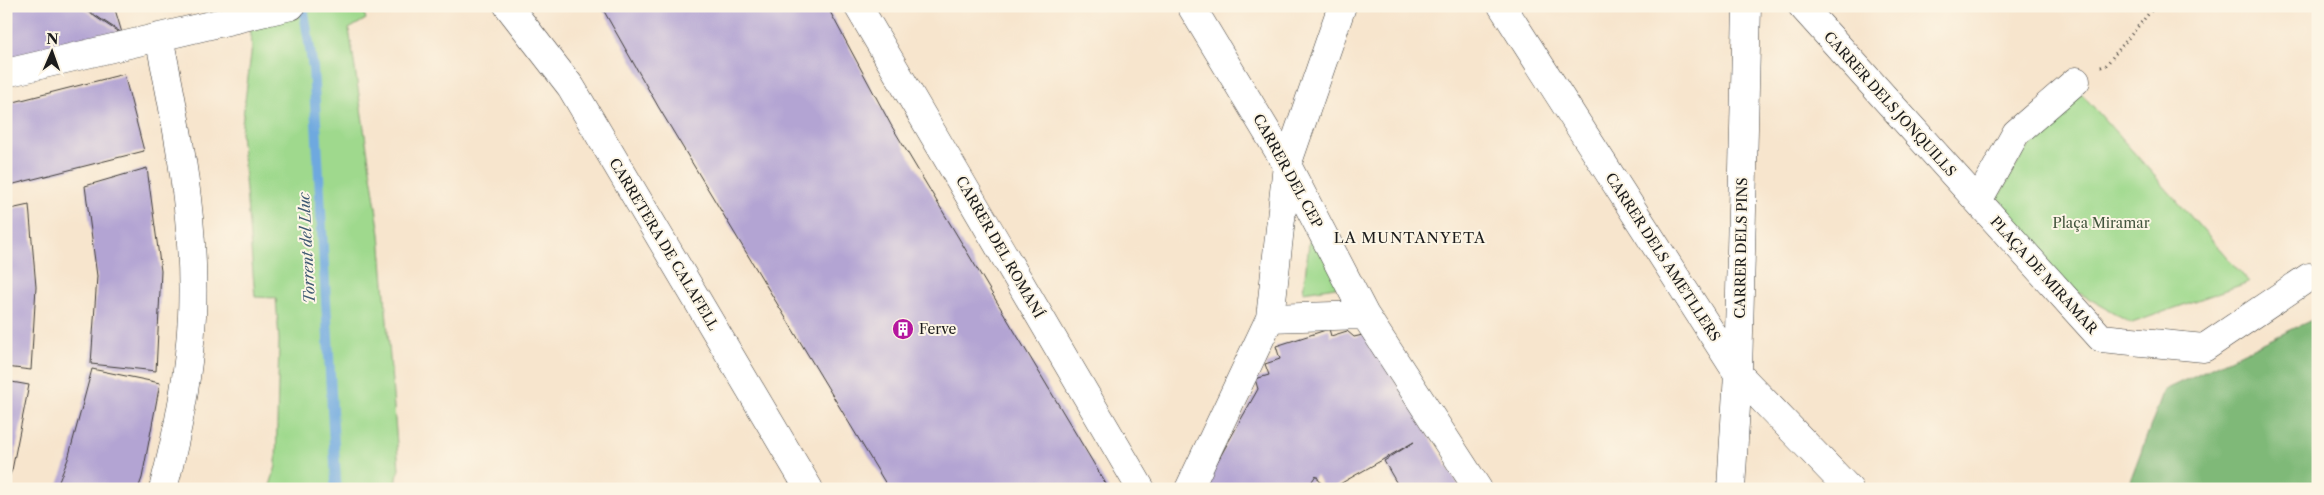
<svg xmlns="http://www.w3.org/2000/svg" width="2324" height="495" viewBox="0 0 2324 495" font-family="'Libre Caslon Text',serif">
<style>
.green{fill:#9fd98d;stroke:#5e7a54}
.forest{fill:#7fb978;stroke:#4e6a4a}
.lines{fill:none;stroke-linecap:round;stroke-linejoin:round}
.stream{stroke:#6ea9df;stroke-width:10}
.building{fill:#b3a4d3}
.minor-casing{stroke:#3d3a37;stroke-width:29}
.path{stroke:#3d3a37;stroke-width:3;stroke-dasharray:1 4;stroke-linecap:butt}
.minor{stroke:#fff;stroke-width:28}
.labels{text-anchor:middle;stroke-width:4;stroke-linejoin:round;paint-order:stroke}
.street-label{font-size:14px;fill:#1c1c1c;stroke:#fcf5e5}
.park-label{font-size:14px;fill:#43553e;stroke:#fcf5e5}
.poi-label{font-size:14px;fill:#1c1c1c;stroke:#fcf5e5;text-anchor:start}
.neighbourhood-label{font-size:15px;letter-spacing:1px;fill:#1c1c1c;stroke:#fcf5e5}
.water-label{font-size:15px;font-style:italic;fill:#415b74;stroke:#fcf5e5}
</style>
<rect width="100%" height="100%" fill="#fcf5e5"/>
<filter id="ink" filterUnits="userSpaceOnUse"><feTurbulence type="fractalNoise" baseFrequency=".02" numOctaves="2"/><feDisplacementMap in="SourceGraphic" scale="10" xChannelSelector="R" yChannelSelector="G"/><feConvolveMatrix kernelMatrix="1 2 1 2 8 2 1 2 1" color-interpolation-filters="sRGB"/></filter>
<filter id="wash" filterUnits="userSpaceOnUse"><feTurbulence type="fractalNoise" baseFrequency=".0096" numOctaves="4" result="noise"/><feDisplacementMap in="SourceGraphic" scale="20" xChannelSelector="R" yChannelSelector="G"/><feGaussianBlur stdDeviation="1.12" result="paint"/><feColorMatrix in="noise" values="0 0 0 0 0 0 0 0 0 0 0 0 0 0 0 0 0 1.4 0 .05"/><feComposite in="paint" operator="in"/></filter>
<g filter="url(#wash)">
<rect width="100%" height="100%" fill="#f7e5cd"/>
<path class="green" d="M 248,6 L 362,6 L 366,19 L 349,29 L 380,234 L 399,469 L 395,489 L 269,489 L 276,466 L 279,340 L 276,298 L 255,297 L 241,132 L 252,46 Z
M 2081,93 L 2249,282 L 2132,323 L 2051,277 L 1998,197 L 2025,151 Z
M 1310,235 L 1342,286 L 1303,292 Z"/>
<path class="forest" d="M 2318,317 L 2318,489 L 2127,489 L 2164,390 Z"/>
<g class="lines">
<path class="stream" d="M 303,6 L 313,68 L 336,481 L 334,489"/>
</g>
<g id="blocks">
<path class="building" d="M 6,6 L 79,6 L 120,33 L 6,61 Z
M 81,6 L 114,6 L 122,33 Z
M 601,6 L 827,6 L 891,125 L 1109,489 L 889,489 L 659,108 Z
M 124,74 L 144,151 L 6,186 L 6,104 Z
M 147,168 L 161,271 L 156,371 L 91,364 L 97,276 L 85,186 Z
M 29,205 L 36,287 L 31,370 L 6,367 L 6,210 Z
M 1329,329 L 1331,336 L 1347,331 L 1354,337 L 1367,334 L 1461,489 L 1400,489 L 1384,461 L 1414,442 L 1331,489 L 1324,489 L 1316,475 L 1307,489 L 1202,489 L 1258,389 L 1255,379 L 1269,375 L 1265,364 L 1280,359 L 1276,346 Z
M 92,369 L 160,383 L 142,478 L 138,489 L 56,489 L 68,459 Z
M 6,381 L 29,385 L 12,470 L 6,484 Z"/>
</g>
</g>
<g filter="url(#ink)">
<use href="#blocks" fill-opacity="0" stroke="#3d3a37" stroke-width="1"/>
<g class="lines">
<g class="minor-casing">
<path id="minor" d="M 508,6 L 571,87 L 809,489
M 858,6 L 1141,489
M 1191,6 L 1287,165 L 1365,315 L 1478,489
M 1502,6 L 1738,374 L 1849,489
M 1802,6 L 2101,338 L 2204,348 L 2309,277
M 159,37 C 178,129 196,222 192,316 C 189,375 178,433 163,489
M 6,73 L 291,6
M 1978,201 L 2016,133 L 2076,81
M 1270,318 L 1365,315
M 1189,489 L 1270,318 L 1287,165 L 1342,6
M 1731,489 L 1738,374 L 1747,6"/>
</g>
<path class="path" d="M 2101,67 L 2106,65 L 2155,6"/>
<use href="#minor" class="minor"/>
</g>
</g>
<defs>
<g id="building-disc" transform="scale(1.125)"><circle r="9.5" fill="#b5179e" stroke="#fcf5e5"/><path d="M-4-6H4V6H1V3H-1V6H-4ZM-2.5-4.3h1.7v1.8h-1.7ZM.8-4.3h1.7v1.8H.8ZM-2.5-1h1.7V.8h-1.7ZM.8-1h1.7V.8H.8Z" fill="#fff"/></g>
</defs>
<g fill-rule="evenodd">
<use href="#building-disc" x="903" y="329"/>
</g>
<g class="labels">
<g class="street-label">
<text transform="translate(1890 104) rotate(48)" y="5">CARRER DELS JONQUILLS</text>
<text transform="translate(1288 171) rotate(61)" y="5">CARRER DEL CEP</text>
<text transform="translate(664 244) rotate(59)" y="5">CARRETERA DE CALAFELL</text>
<text transform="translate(1000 247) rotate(60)" y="5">CARRER DEL ROMANÍ</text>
<text transform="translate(1741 248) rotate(-89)" y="5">CARRER DELS PINS</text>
<text transform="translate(1663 257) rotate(57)" y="5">CARRER DELS AMETLLERS</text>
<text transform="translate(2044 275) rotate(48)" y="5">PLAÇA DE MIRAMAR</text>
</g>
<g class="park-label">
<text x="2101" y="228">Plaça Miramar</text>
</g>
<g class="poi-label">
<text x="919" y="334">Ferve</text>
</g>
<g class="neighbourhood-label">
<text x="1410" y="243">LA MUNTANYETA</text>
</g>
<g class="water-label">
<text transform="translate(307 248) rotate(-93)" y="5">Torrent del Lluc</text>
</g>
</g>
<rect width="2324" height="495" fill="none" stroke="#fcf5e5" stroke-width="25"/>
<g transform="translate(52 52) rotate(2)" stroke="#fcf5e5" stroke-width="4" paint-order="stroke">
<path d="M0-4L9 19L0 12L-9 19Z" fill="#1c1c1c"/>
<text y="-8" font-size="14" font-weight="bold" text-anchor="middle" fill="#1c1c1c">N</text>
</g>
</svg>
